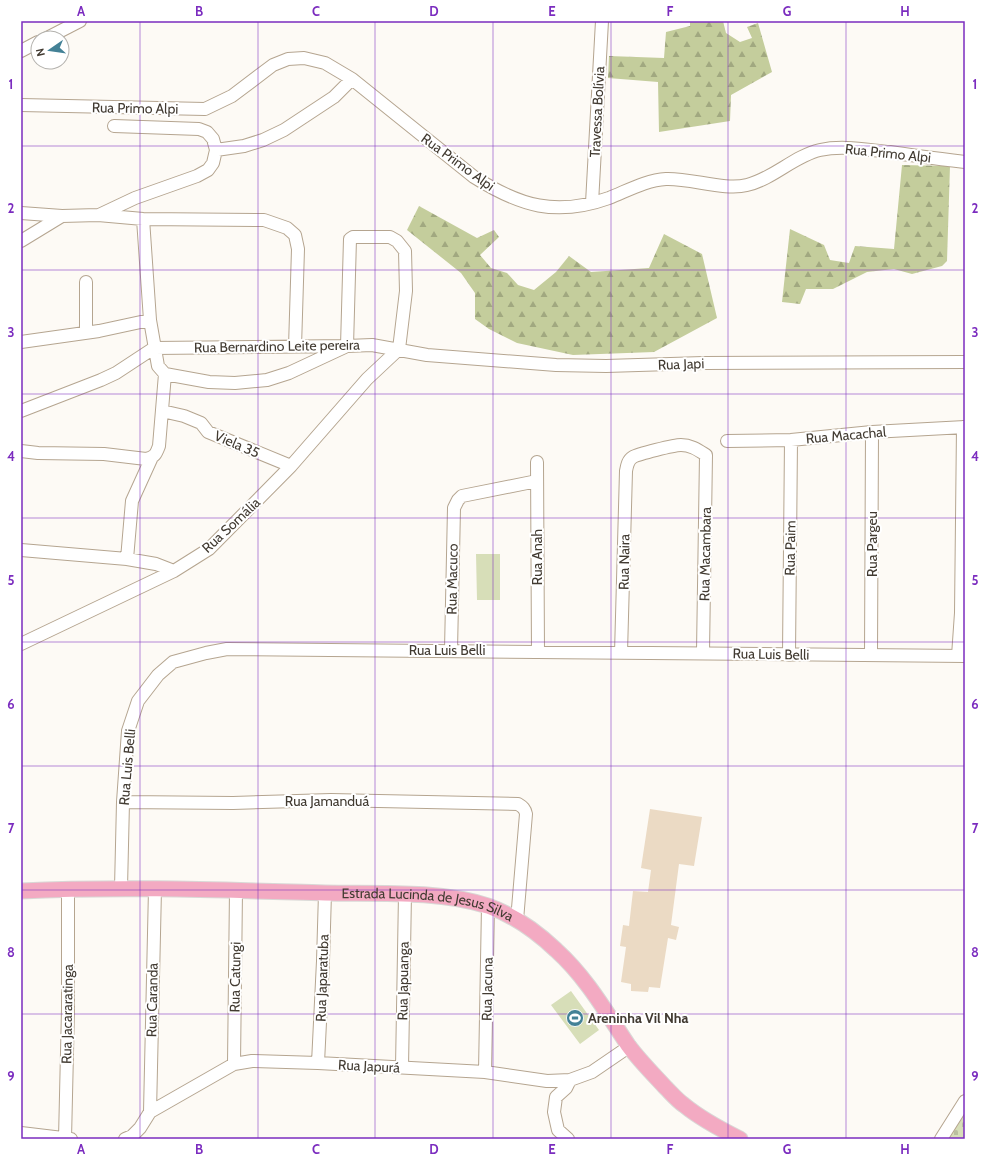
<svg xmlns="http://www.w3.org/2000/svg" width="986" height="1160" viewBox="0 0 986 1160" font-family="Cabin,sans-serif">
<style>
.forest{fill:url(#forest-firs)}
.cemetery{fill:url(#cemetery-stones)}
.pitch{fill:#d7deb8}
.building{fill:#ebdac4}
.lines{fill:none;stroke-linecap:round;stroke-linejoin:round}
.minor-casing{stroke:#b5a590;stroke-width:14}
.major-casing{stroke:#d9d8d6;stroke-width:17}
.minor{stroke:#fff;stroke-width:12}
.major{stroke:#f3aac2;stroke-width:15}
.grid{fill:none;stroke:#7b2cbf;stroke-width:1;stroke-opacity:0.55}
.labels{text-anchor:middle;stroke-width:4;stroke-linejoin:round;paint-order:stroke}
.street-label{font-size:14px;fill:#423b32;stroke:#fff}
.poi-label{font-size:14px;font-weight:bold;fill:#423b32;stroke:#fff;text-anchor:start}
.neatline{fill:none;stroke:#7b2cbf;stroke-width:1.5}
.grid-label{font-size:13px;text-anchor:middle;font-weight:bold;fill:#7b2cbf}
</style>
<defs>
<pattern id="forest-firs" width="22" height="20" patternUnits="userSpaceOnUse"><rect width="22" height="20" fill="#c4cd9c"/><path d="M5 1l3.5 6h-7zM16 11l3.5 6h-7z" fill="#a1a880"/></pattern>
<pattern id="cemetery-stones" width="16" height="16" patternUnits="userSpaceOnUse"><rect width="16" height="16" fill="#d7deb8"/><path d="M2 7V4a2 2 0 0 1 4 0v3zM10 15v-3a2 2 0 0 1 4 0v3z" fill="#babf9f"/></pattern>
</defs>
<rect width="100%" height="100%" fill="#fdfaf5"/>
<path class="forest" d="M 690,21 L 723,21 L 726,33 L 740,42 L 752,38 L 747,27 L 758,23 L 772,72 L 731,95 L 730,121 L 659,132 L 658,82 L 608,78 L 609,56 L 664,58 L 666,32 L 690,26 Z
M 902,165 L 950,166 L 947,261 L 942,266 L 912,274 L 894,269 L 867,272 L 833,289 L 806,289 L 800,304 L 782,302 L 790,229 L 824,245 L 830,260 L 849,263 L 855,246 L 894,249 Z
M 419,206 L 477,238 L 494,230 L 499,237 L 480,255 L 491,268 L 507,273 L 518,285 L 534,290 L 556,272 L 569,256 L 591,272 L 649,268 L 664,234 L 702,254 L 717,318 L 654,352 L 573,355 L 517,343 L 489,329 L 475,319 L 475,293 L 461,273 L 407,230 Z"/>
<path class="cemetery" d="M 965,1108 L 965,1139 L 946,1139 Z"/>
<path class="pitch" d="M 476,554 L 500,554 L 500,600 L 477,600 Z
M 571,991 L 599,1030 L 580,1044 L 551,1005 Z"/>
<path class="building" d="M 650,809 L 702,817 L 694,866 L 679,864 L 671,925 L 679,927 L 676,940 L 668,938 L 660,988 L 649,987 L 648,992 L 631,991 L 631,984 L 621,982 L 626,947 L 620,946 L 623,925 L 629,926 L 633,891 L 648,892 L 651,870 L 641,868 Z"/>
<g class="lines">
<g class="minor-casing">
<path id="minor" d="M 47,38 L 80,21
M 21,51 L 38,42
M 21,105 L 205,109 L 232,96 L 273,65 L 288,59 L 304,58 L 325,63 L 352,79 L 474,177 C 520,206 556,217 609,198 C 627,191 646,180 666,179 C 691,178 725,191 747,185 C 773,179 794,156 820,150 C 843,145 867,150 890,152 C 915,156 940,159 965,162
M 216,150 L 244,146 L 263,140 L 284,130 L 334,97 L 352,79
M 592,203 L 602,21
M 21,213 L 62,216 L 98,215 L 143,219 L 264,220 L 287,228 L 295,235 L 298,249 L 295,347
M 99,215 L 135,198 L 197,176 L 208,170 L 213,163 L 216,150 L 213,139 L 207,132 L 199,129 L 114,126
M 143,219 L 150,320 L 158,366 L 165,374 L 209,382 L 235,383 L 267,380 L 289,373 L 347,346 L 350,239 L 353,237 L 390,237 L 397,241 L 405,251 L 406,291 L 399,349
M 21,241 L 62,216
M 86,282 L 86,332
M 21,342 L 99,331 L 150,320
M 154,348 L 347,346 L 372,345 L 427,355 L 556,365 L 606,366 L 703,363 L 965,362
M 21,411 L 101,380 L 116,373 L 154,348
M 162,411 L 184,416 L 201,423 L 208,432 L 291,466
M 727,441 L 791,440 L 872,432 L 965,427
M 21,451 L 38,453 L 104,454 L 146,459 C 155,457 156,454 159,446 L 165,374
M 537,462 L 538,652
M 21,550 L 127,559 L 156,564 L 174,571
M 127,559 L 132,501 L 152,457
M 21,644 L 174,571 L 209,549 L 291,466 L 367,379 L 399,349
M 451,650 L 454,508 L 458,500 L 462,496 L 537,481
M 621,653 L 626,471 C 627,465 628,460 633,457 C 638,454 674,445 681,445 C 691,445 698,450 706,455 L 703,652
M 789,655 L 791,440
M 871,655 L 872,432
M 958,656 L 961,613 L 963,427
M 123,802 L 233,803 L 331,800 L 518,804 C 523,807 525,809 526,814 L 517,920
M 121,888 L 123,802 L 128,731 L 138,701 L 158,675 L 173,662 L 206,653 L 227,649 C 473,650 719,652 965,656
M 318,1063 L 323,961 L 325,893
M 234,1064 L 236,890
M 402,1067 L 405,894
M 485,1072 L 488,906
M 150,1112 L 155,889
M 21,1133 L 71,1139
M 65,1139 L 68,1009 L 68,889
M 125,1139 L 132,1136 L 140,1128 L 150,1112 L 234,1064 L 252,1061 L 318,1063 L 485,1072 L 547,1081 L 570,1080 L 592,1072 L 630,1046
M 568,1139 L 558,1130 L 554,1112 L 556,1097 L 566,1088 L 570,1080
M 941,1139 L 965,1101"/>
</g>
<g class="major-casing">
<g id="major">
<path id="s1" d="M 21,891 C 122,886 223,890 325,893 C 376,894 439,890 488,906 C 513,915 537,932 556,950 C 586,977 606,1012 628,1045 C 639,1060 653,1074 666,1088 C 672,1094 677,1100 684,1105 C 701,1119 720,1129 740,1139"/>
</g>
</g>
<use href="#minor" class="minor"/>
<use href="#major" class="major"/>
</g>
<path class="grid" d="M 140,21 L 140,1139M 258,21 L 258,1139M 375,21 L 375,1139M 493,21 L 493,1139M 611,21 L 611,1139M 728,21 L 728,1139M 846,21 L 846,1139M 21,146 L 965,146M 21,270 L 965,270M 21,394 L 965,394M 21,518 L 965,518M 21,642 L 965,642M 21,766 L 965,766M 21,890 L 965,890M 21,1014 L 965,1014"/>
<defs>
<g id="stadium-disc" transform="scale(0.9)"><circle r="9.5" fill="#438196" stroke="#fff"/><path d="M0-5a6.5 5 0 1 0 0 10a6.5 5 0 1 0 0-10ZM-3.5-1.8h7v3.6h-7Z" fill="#fff"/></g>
</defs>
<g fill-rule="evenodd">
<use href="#stadium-disc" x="575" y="1018"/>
</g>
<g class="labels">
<g class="street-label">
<text transform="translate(135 108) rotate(1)" y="5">Rua Primo Alpi</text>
<text transform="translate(597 112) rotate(-87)" y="5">Travessa Bolívia</text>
<text transform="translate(888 153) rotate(6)" y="5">Rua Primo Alpi</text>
<text transform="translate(458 162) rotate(36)" y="5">Rua Primo Alpi</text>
<text transform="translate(277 346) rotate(-1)" y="5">Rua Bernardino Leite pereira</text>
<text transform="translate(681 364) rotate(-2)" y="5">Rua Japi</text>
<text transform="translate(846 435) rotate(-5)" y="5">Rua Macachal</text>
<text transform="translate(237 444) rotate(23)" y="5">Viela 35</text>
<text transform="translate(231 525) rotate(-43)" y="5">Rua Somália</text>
<text transform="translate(872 544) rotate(-90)" y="5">Rua Pargeu</text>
<text transform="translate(790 548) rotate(-89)" y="5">Rua Paim</text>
<text transform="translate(705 554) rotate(-89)" y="5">Rua Macambara</text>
<text transform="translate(537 557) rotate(-90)" y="5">Rua Anah</text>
<text transform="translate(624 562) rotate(-89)" y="5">Rua Naira</text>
<text transform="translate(452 579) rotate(-89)" y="5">Rua Macuco</text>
<text x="447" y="655">Rua Luis Belli</text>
<text transform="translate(771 654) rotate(1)" y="5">Rua Luis Belli</text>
<text transform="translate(127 767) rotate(-85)" y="5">Rua Luis Belli</text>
<text x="327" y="806">Rua Jamanduá</text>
<text dy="5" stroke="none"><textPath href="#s1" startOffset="408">Estrada Lucinda de Jesus Silva</textPath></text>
<text transform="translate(235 977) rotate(-89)" y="5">Rua Catungi</text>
<text transform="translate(322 978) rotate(-88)" y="5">Rua Japaratuba</text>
<text transform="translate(403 981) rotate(-89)" y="5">Rua Japuanga</text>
<text transform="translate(487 989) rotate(-89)" y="5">Rua Jacuna</text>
<text transform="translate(152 1000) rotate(-89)" y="5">Rua Caranda</text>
<text transform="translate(67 1014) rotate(-89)" y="5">Rua Jacararatinga</text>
<text transform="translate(369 1066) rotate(3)" y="5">Rua Japurá</text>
</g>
<g class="poi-label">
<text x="588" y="1023">Areninha Vil Nha</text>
</g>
</g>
<rect width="986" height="1160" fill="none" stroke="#ffffff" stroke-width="44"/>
<g transform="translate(50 50) rotate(257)"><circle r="19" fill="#ffffff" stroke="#b3b1ad"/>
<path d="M0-3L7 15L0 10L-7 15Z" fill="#438196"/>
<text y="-6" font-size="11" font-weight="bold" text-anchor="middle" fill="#423b32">N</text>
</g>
<rect x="22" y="22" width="942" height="1116" class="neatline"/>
<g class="grid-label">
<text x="81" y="16">A</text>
<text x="199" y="16">B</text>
<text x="316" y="16">C</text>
<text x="434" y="16">D</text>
<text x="552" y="16">E</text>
<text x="670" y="16">F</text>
<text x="787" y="16">G</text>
<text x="905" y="16">H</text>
<text x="11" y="89">1</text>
<text x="975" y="89">1</text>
<text x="11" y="213">2</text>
<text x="975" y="213">2</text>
<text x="11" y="337">3</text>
<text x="975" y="337">3</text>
<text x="11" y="461">4</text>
<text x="975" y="461">4</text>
<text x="11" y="585">5</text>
<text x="975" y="585">5</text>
<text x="11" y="709">6</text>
<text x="975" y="709">6</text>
<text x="11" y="833">7</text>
<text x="975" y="833">7</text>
<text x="11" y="957">8</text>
<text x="975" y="957">8</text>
<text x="11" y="1081">9</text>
<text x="975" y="1081">9</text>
<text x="81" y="1154">A</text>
<text x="199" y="1154">B</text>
<text x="316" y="1154">C</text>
<text x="434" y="1154">D</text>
<text x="552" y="1154">E</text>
<text x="670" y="1154">F</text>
<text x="787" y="1154">G</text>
<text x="905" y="1154">H</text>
</g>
</svg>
